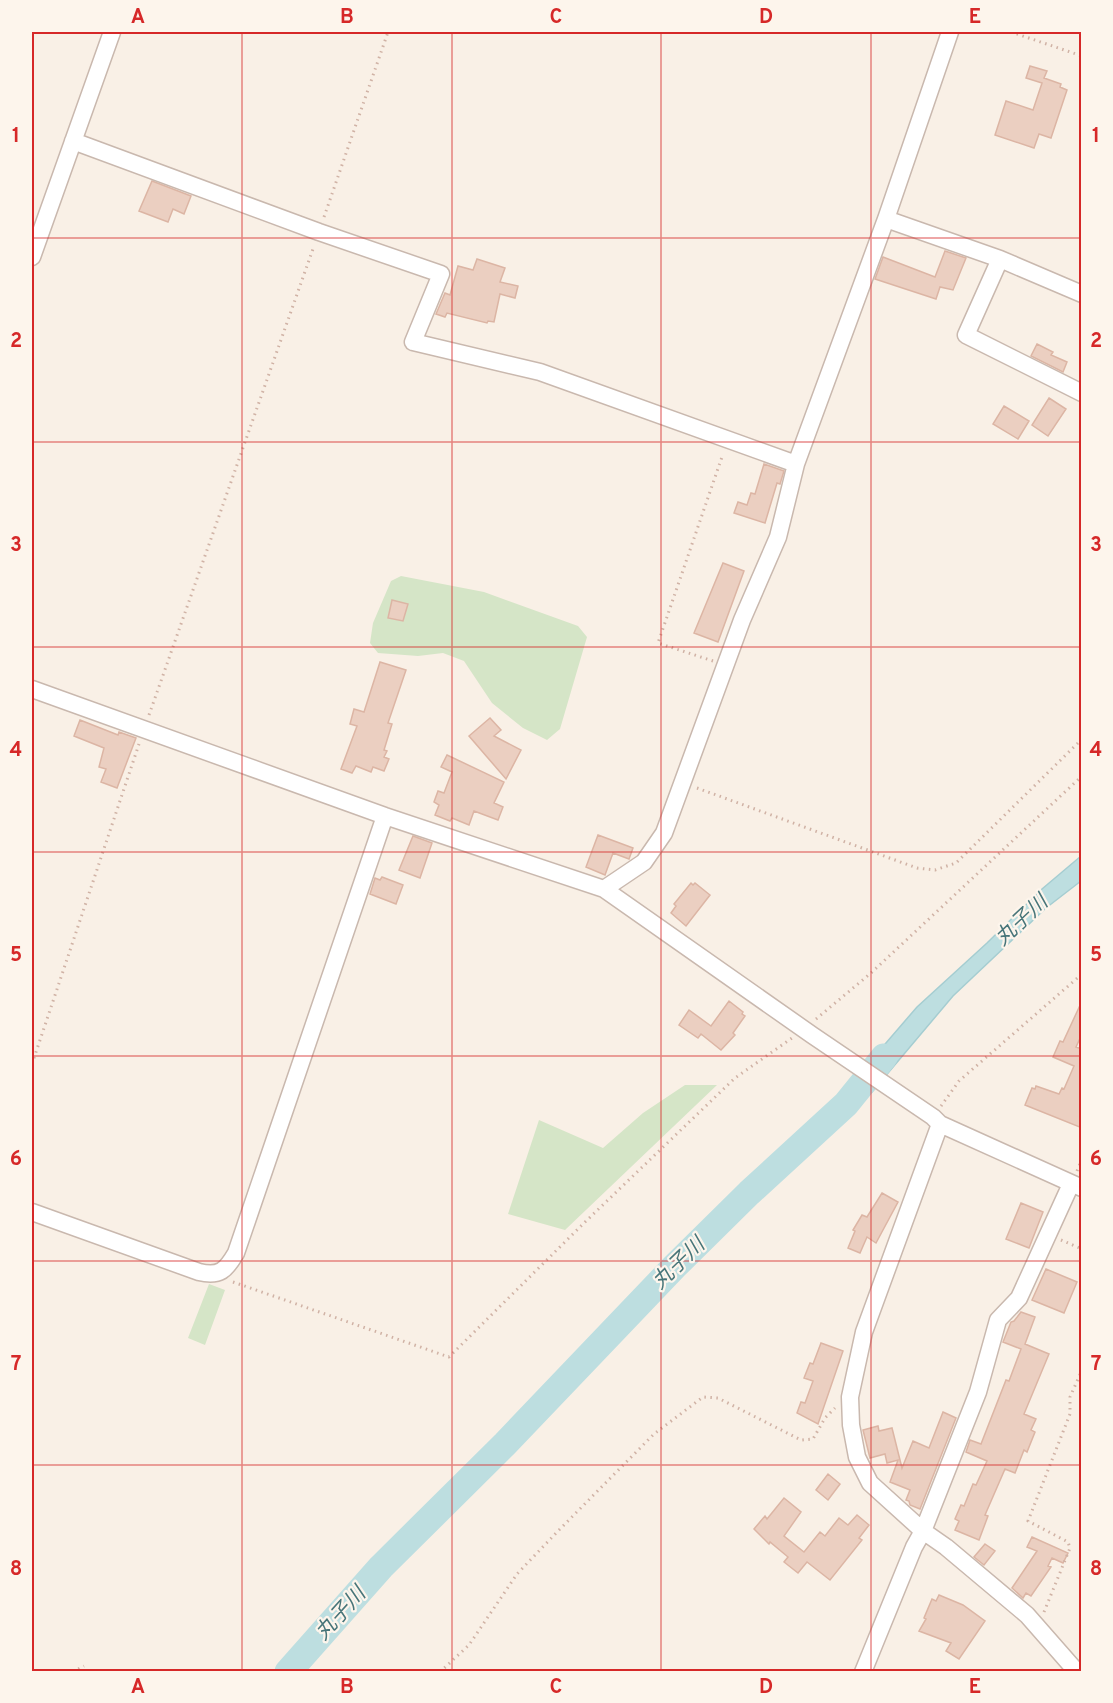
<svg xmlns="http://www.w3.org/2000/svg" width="1113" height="1703" viewBox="0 0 1113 1703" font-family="Overpass,'Noto Sans JP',sans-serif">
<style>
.green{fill:#d5e5c7}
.water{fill:#bddee0;stroke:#a5cdd1;stroke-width:1.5}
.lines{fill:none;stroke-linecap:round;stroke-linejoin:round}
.river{stroke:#bddee0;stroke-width:27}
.building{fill:#ebcfc1;stroke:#dcb5a4;stroke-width:1.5}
.street-casing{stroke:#c9b8ae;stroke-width:19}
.path{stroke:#d0b2a5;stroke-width:3;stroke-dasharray:1.5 4.5;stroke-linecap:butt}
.street{stroke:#fff;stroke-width:16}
.grid{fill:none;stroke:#d62828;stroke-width:1.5;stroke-opacity:0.55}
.labels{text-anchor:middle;stroke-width:4.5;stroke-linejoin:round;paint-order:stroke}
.water-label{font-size:21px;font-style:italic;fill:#477579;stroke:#fdf5ec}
.neatline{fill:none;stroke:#d62828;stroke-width:2}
.grid-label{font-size:20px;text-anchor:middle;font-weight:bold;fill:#d62828}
</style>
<rect width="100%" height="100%" fill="#f9f0e6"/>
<path class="green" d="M 401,576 L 484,592 L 578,626 L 587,637 L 560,729 L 547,740 L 523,728 L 492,703 L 464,661 L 443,653 L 418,656 L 378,653 L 370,643 L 373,623 L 391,581 Z
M 685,1085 L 717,1085 L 565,1230 L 508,1214 L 539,1120 L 603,1148 L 643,1113 Z
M 209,1284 L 225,1290 L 205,1345 L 188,1338 Z"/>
<path class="water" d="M 1081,856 L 1081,881 L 1046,908 L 953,996 L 872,1092 L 854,1080 L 917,1007 L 987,943 L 1042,889 Z"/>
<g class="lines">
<path class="river" d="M 288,1672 L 381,1567 L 505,1444 L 675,1266 L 749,1193 L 846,1104 L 884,1057"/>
</g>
<path class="building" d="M 1030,66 L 1047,71 L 1044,78 L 1061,84 L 1060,87 L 1067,90 L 1051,138 L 1039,134 L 1034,148 L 995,135 L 1006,101 L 1033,110 L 1042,83 L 1026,78 Z
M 152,181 L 191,196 L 184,214 L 173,209 L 168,222 L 139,211 Z
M 945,251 L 966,258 L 953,290 L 940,287 L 936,299 L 875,279 L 883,257 L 935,277 Z
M 477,259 L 505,268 L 500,282 L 518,286 L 515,298 L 500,294 L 494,322 L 488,321 L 487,323 L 447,313 L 445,317 L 436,314 L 445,293 L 450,295 L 458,266 L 473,270 Z
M 1037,344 L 1053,352 L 1051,355 L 1067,362 L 1063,372 L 1031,356 Z
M 1049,398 L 1066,409 L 1048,436 L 1032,425 Z
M 1004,406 L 1029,421 L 1018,439 L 993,424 Z
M 764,464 L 784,471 L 780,484 L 777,483 L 765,523 L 734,513 L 738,502 L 747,505 L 751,493 L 755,494 Z
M 723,563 L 744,571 L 718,642 L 694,633 Z
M 392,600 L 408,604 L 403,621 L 388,618 Z
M 380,662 L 406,670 L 388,723 L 392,724 L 384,750 L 387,751 L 384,757 L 389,759 L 384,771 L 373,767 L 371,772 L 356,766 L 352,773 L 341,769 L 357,726 L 350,724 L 354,709 L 364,712 Z
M 490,718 L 501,730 L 494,736 L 521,750 L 506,779 L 469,736 Z
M 80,720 L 118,735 L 119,732 L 136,738 L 117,788 L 101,782 L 106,769 L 99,767 L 104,748 L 74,736 Z
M 447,755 L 504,782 L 494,803 L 503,807 L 498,820 L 474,811 L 469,825 L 452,818 L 450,821 L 435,815 L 439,805 L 434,802 L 438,791 L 444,793 L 452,772 L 441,767 Z
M 598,835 L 633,848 L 629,859 L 613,853 L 605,875 L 586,867 Z
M 413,836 L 432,843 L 420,878 L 399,870 Z
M 382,877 L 403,885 L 396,904 L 370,894 L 375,878 L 380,880 Z
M 691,883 L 693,885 L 695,883 L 710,895 L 686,926 L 671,913 L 676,906 L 674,904 Z
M 729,1001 L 743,1012 L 742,1014 L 745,1016 L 733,1033 L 735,1035 L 721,1050 L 701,1034 L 698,1038 L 679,1025 L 689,1010 L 711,1026 Z
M 1082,1001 L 1082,1034 L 1076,1047 L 1082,1049 L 1082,1128 L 1025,1105 L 1032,1088 L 1035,1089 L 1036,1086 L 1059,1094 L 1062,1088 L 1064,1089 L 1074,1066 L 1053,1057 L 1060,1041 L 1063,1042 Z
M 882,1193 L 898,1202 L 876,1243 L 867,1237 L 860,1253 L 848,1248 L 855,1231 L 853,1230 L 862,1215 L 867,1217 Z
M 1021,1203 L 1043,1212 L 1029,1248 L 1006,1239 Z
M 1046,1269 L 1077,1282 L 1064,1313 L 1032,1300 Z
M 1021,1312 L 1035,1317 L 1025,1344 L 1049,1354 L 1024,1414 L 1036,1419 L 1031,1430 L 1035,1432 L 1027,1452 L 1024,1450 L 1015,1473 L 1005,1469 L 985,1515 L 988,1516 L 979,1540 L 955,1530 L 959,1521 L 955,1519 L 961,1505 L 964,1506 L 973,1484 L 976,1485 L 987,1461 L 966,1452 L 970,1440 L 981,1444 L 1006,1380 L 1009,1381 L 1021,1349 L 1003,1342 L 1011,1322 L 1014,1321 Z
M 821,1343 L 843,1351 L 818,1424 L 797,1413 L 801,1402 L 805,1403 L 813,1381 L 804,1378 L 810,1363 L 813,1364 Z
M 943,1412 L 956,1418 L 920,1509 L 910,1505 L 909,1501 L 906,1500 L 910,1490 L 890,1482 L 898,1460 L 887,1463 L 885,1454 L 870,1458 L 863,1430 L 878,1426 L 879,1431 L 892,1428 L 902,1468 L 913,1441 L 929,1448 Z
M 828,1474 L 840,1484 L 828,1500 L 816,1490 Z
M 784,1498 L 801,1512 L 784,1536 L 804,1552 L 820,1532 L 825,1536 L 839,1518 L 848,1525 L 857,1515 L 869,1525 L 859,1538 L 862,1540 L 830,1580 L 807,1562 L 798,1573 L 784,1562 L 788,1557 L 770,1542 L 769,1544 L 754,1529 L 765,1516 L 767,1519 Z
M 1032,1537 L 1068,1553 L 1063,1563 L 1052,1558 L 1048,1566 L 1051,1567 L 1031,1596 L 1026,1593 L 1023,1598 L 1012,1588 L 1037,1551 L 1027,1547 Z
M 985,1544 L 995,1551 L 984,1565 L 974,1557 Z
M 939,1595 L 963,1605 L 985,1621 L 959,1659 L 946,1651 L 951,1643 L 919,1631 L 926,1619 L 924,1618 L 932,1599 L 936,1601 Z"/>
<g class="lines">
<g class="street-casing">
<path id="street" d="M 73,141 L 319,232 L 441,274 L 413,342 L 540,372 L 796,464
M 886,219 L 1000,259 L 1082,294
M 32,257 L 112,32
M 1000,259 L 966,335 L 1082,393
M 32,689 L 385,816 L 604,889 L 812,1035 L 933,1117 L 940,1124 L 1082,1188
M 604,889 L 644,862 L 664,833 L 742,620 L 778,537 L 796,464 L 886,219 L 950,32
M 940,1124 L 864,1332 L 850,1397 L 851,1425 L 857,1457 L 870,1483 L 923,1531 L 946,1547 L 1027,1615 L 1077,1672
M 32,1212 L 199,1272 C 220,1277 226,1270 236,1253 L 385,816
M 863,1672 L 914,1547 L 923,1531 L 978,1392 L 998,1320 L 1019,1298 L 1071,1184"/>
</g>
<path class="path" d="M 1011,32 L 1082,56
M 324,217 L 388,32
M 713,661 L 658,643 L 723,454
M 149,715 L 314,246
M 697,788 L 917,868 L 935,870 L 956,863 L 1082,739
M 816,1019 L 871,973 L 1082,776
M 32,1064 L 139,744
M 941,1106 L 959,1081 L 1082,974
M 1077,1171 L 1082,1159
M 1061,1240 L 1082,1249
M 233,1282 L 449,1357 L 583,1224 L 735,1078 L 792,1038
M 1044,1612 L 1070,1548 L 1068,1542 L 1028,1521 L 1070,1414 L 1070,1397 L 1082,1370
M 73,1672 L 84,1666
M 440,1672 L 469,1645 L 517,1574 L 559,1530 L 654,1434 L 703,1397 L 718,1398 L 801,1440 L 813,1439 L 825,1418 L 835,1408"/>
<use href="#street" class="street"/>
</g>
<path class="grid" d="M 242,32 L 242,1672M 452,32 L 452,1672M 661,32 L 661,1672M 871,32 L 871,1672M 32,238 L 1082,238M 32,442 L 1082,442M 32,647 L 1082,647M 32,852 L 1082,852M 32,1056 L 1082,1056M 32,1261 L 1082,1261M 32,1465 L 1082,1465"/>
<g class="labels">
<g class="water-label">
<text transform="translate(1021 920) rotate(-43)" y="7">丸子川</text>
<text transform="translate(678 1263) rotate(-44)" y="7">丸子川</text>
<text transform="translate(340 1613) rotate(-48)" y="7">丸子川</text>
</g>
</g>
<rect width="1113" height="1703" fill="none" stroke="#fdf5ec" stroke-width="66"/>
<rect x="33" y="33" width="1047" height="1637" class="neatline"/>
<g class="grid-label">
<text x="138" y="23">A</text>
<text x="347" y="23">B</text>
<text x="556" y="23">C</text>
<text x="766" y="23">D</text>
<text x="975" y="23">E</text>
<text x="16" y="142">1</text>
<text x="1096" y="142">1</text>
<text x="16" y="347">2</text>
<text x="1096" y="347">2</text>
<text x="16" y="551">3</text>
<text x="1096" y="551">3</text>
<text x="16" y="756">4</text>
<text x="1096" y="756">4</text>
<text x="16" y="961">5</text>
<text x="1096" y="961">5</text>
<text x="16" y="1165">6</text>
<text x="1096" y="1165">6</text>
<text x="16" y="1370">7</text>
<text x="1096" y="1370">7</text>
<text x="16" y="1575">8</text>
<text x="1096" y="1575">8</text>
<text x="138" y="1693">A</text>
<text x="347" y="1693">B</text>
<text x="556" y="1693">C</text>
<text x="766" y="1693">D</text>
<text x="975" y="1693">E</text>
</g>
</svg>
